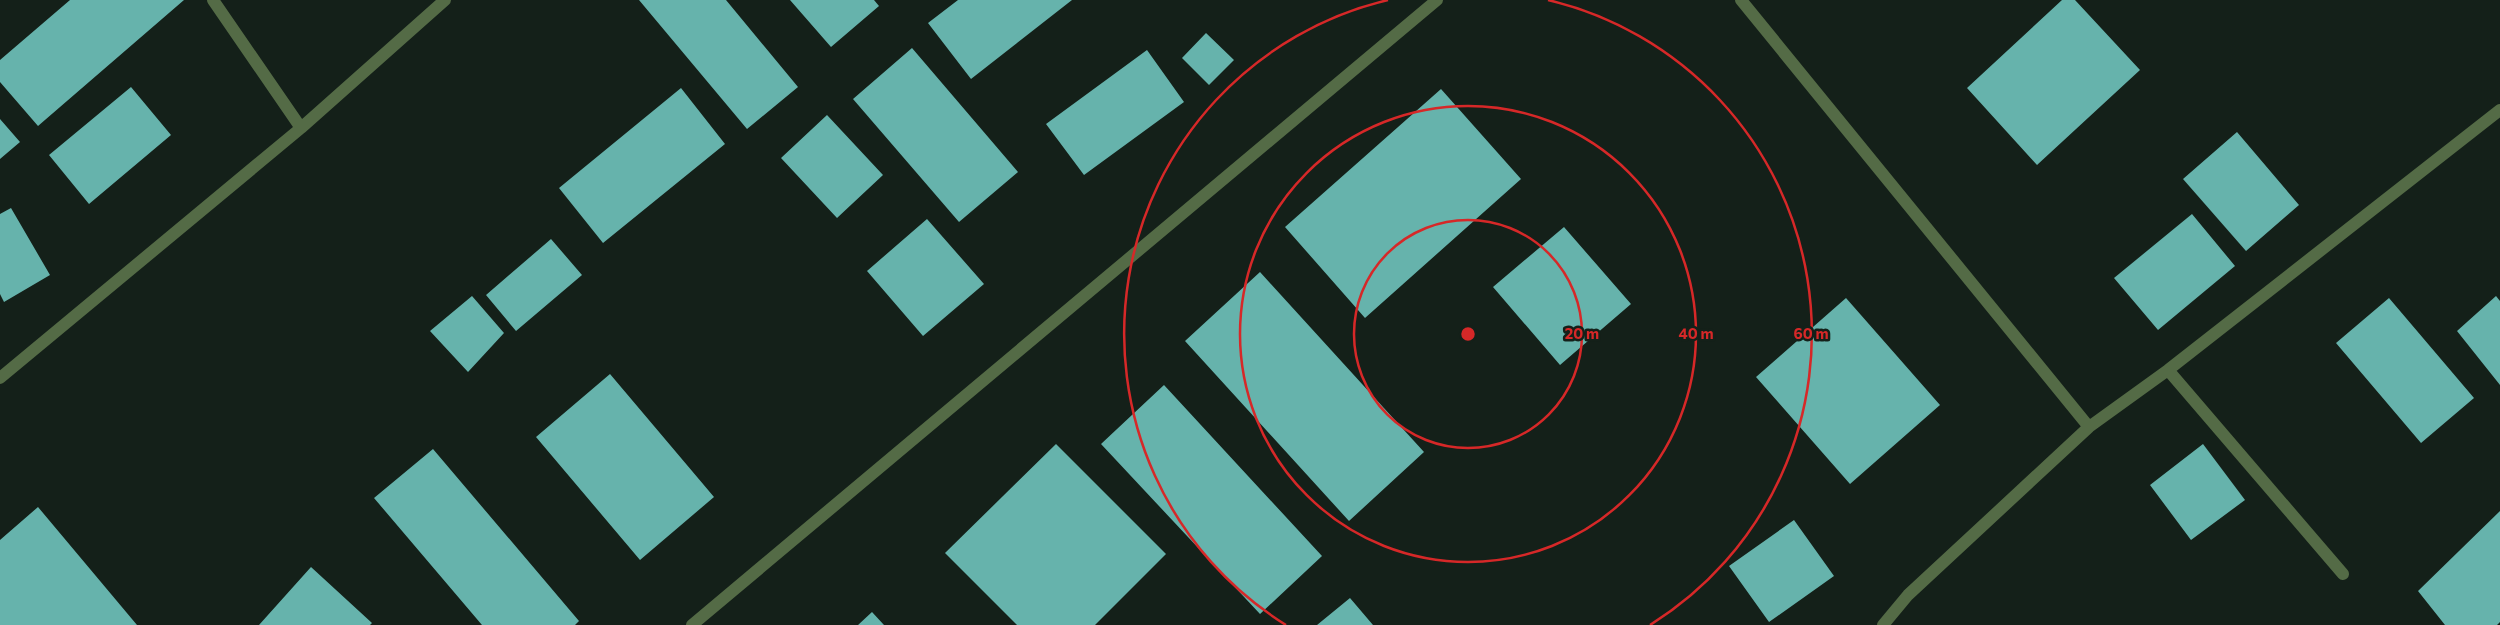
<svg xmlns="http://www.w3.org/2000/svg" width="2500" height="625" viewBox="0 0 2500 625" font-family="Commissioner,sans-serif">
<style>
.building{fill:#66b3ac}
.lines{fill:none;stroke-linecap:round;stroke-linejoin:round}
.minor{stroke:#546b46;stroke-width:12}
.ring{fill:none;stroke:#d62828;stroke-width:2.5}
.centre{fill:#d62828;stroke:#142019;stroke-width:2.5}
.ring-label{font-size:15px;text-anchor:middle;font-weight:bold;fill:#d62828;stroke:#142019;stroke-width:5;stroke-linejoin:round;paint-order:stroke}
</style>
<rect width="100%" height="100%" fill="#142019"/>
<path class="building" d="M 70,0 L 184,0 L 38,126 L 0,82 L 0,60 Z
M 639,0 L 726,0 L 798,87 L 747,129 Z
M 790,0 L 874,0 L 879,6 L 831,47 Z
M 958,0 L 1072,0 L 971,79 L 928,23 Z
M 2062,0 L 2075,0 L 2140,70 L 2037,165 L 1967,88 Z
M 1206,33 L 1234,60 L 1209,85 L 1182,58 Z
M 912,48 L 1018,172 L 959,222 L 853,99 Z
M 1147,50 L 1184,102 L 1084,175 L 1046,124 Z
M 131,87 L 171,135 L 89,204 L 49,155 Z
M 681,88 L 725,144 L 603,243 L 559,188 Z
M 1441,89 L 1521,179 L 1365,318 L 1285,227 Z
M 827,115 L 883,175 L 837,218 L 781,158 Z
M 0,119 L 20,142 L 0,159 Z
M 2237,132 L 2299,205 L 2246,251 L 2183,179 Z
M 11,208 L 50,275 L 4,302 L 0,294 L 0,214 Z
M 2192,214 L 2235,266 L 2158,330 L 2114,278 Z
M 927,219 L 984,284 L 923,336 L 867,271 Z
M 1564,227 L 1631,304 L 1560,365 L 1493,287 Z
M 551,239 L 582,275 L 516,331 L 486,295 Z
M 1260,272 L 1424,452 L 1349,521 L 1185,341 Z
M 472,296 L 504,333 L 468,372 L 430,331 Z
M 2496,296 L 2500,301 L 2500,385 L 2457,331 Z
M 1846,298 L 1940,405 L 1850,484 L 1756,377 Z
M 2389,298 L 2474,398 L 2421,443 L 2336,343 Z
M 610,374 L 714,497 L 640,560 L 536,437 Z
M 1164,385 L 1322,556 L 1260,614 L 1101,444 Z
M 1056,444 L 1166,554 L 1095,625 L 1017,625 L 945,553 Z
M 2203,444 L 2245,500 L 2191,540 L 2150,485 Z
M 433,449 L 579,621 L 575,625 L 482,625 L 374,498 Z
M 38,507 L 137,625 L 0,625 L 0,540 Z
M 2500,511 L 2500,622 L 2497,625 L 2445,625 L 2418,591 Z
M 1794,520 L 1834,576 L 1769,622 L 1729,566 Z
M 311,567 L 372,623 L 370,625 L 259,625 Z
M 1350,598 L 1373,625 L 1317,625 Z
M 872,612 L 884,625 L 858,625 Z"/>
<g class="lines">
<path class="minor" d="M 213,0 L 301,128
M 1741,0 L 2089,427
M 2168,370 L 2343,574
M 0,378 L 301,128 L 445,0
M 692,625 L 1437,0
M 1883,625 L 1908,595 L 2089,427 L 2168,370 L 2500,110"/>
</g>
<g class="ring">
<circle cx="1468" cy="334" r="114"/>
<circle cx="1468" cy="334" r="228"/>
<path d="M1286 625A343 343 0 0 1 1388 0M1548 0A343 343 0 0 1 1650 625"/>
</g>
<circle cx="1468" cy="334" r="8" class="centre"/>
<g class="ring-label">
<text x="1582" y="339">20 m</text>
<text x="1696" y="339">40 m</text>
<text x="1811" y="339">60 m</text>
</g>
</svg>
